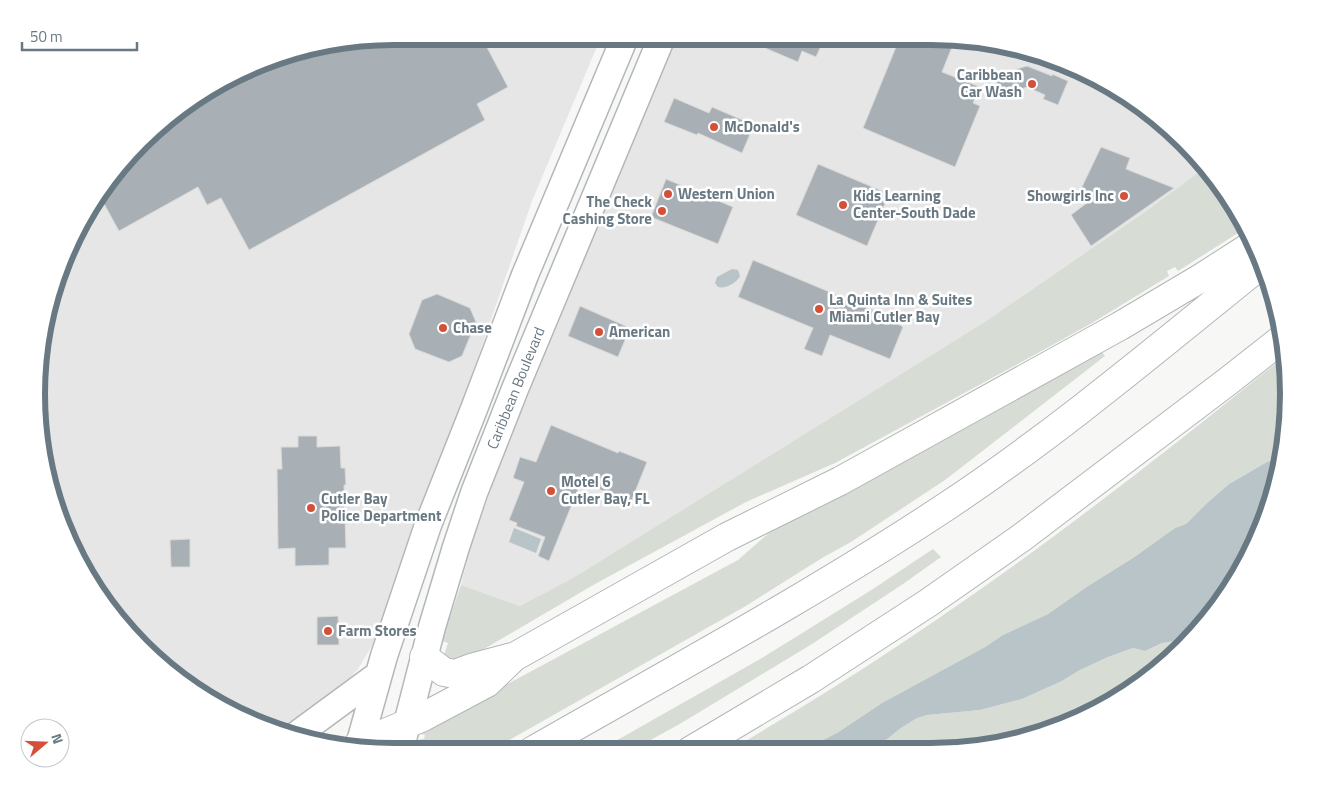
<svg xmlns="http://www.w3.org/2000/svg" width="1325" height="788" viewBox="0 0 1325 788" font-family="'Titillium Web',sans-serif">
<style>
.built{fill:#e5e6e5}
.green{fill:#d7dcd4}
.water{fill:#b8c4c8}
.building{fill:#a9b0b5;stroke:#d9d9d7}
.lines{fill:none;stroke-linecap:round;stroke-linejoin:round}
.major-casing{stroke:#b2b7ba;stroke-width:29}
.highway-casing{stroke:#b2b6b9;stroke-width:30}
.major{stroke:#fff;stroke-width:26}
.highway{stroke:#fff;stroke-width:28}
.poi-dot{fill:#d45038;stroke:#fff;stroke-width:2}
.labels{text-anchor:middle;stroke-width:5;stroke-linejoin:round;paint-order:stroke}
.poi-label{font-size:15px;font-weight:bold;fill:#697983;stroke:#fff;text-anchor:start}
.street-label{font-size:15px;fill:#697983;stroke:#fff}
.rim{fill:none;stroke:#697983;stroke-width:6}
</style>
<rect width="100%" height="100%" fill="#f7f7f5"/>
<path class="built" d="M 394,36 L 601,37 L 532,201 L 470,380 L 375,641 L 358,669 L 335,694 L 281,733 L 195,692 L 110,612 L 55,509 L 37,417 L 49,301 L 97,195 L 176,110 Z
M 677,37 L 955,37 L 1046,55 L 1130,96 L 1184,141 L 1205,167 L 1195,175 L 1142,214 L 983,323 L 573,578 L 520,606 L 461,585 L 471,546 L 502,458 Z"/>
<path class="green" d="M 1205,167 L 1228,195 L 1246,228 L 1178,271 L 1175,267 L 1167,271 L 1169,276 L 1092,323 L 1016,365 L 835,463 L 746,502 L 595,584 L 467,659 L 458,662 L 443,658 L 448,643 L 442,641 L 461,585 L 520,606 L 573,578 L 983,323 L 1142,214 L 1195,175 Z
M 1101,351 L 1105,356 L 945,480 L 851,542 L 822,558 L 744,607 L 490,751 L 418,751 L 420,739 L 424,739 L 425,735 L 421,734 L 422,730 L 738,560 L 769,533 Z
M 1285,356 L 1289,394 L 1283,457 L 1267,462 L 1229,484 L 1206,504 L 1186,524 L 1175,528 L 1133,558 L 1088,586 L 1048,614 L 1003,635 L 985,647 L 882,703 L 837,733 L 801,751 L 729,751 C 787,716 846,681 902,643 C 1035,555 1161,456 1285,356 Z
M 933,549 L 941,557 L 903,584 L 812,644 L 683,722 L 631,751 L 598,751 L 762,658 L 873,589 Z
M 1195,633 L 1184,647 L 1109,704 L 1005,741 L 955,751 L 872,751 L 901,728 L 917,718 L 927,715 L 980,710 L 1022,699 L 1062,681 L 1080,670 L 1108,657 L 1133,648 L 1145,651 L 1162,643 L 1175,641 Z"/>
<path class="water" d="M 732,269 L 738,270 L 740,276 C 737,283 725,289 718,287 L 715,283 L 717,277 Z
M 1283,457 L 1282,464 L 1262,531 L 1229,593 L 1195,633 L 1175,641 L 1162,643 L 1145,651 L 1133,648 L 1108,657 L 1080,670 L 1062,681 L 1022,699 L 980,710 L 927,715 L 917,718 L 901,728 L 872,751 L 801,751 L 837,733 L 882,703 L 985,647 L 1003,635 L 1048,614 L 1088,586 L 1133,558 L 1175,528 L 1186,524 L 1206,504 L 1229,484 L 1267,462 Z
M 514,528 L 541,539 L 536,553 L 509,542 Z"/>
<path class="building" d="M 394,36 L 440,36 L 445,46 L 462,36 L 481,36 L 508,87 L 477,104 L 485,120 L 249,250 L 221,198 L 207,205 L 198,187 L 119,231 L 98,193 L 176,110 L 279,55 Z
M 770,37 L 825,37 L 816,57 L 802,51 L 798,62 L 765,48 Z
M 900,37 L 956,37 L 942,72 L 980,87 L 973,103 L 980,106 L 955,167 L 863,128 Z
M 1027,66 L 1052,76 L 1052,74 L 1068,81 L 1058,105 L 1043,99 L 1045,95 L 1027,87 L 1001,96 L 994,76 Z
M 674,98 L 709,113 L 712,107 L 754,125 L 742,153 L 698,133 L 697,135 L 664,122 Z
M 1101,147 L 1130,158 L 1126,169 L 1174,188 L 1091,246 L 1071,215 L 1092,199 L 1079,193 Z
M 818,164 L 889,194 L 867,246 L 796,215 Z
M 666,179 L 733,207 L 718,244 L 651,217 Z
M 753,260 L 899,321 L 898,324 L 903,327 L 890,359 L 830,335 L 822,356 L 804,349 L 813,328 L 738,297 Z
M 437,294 L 470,308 L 476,322 L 462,356 L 449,362 L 415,349 L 409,334 L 422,300 Z
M 580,306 L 630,328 L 618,357 L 568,336 Z
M 551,425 L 618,453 L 619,451 L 647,462 L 631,502 L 581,482 L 549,561 L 538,556 L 545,537 L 516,526 L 517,523 L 509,520 L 524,482 L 513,478 L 520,457 L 536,462 Z
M 298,436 L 317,436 L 317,447 L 340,446 L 341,468 L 345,468 L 346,485 L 344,485 L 346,548 L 329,548 L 329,565 L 295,566 L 295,548 L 278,549 L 277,469 L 282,469 L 281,447 L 298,447 Z
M 190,539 L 190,567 L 171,567 L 170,540 Z
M 338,616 L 339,645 L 317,645 L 317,617 Z"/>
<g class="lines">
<g class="major-casing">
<path id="major" d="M 295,736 L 378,675
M 358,749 L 384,656 L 428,525 L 474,409 L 525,275 L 625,37
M 400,751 L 432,627 L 456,547 L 474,493 L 515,389 L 662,37"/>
</g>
<g class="highway-casing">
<path id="highway" d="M 424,657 L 444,672 L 455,674 L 471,668 L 512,657
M 359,744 L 423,717 L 487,683 L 514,657 L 727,537 L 840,481 L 1120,326 L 1201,278 L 1254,244
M 532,751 C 670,672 811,596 944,508 C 1056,434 1159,347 1263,263
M 690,751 L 811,679 L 928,603 L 1021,538 L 1227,382 L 1283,338"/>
</g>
<use href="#major" class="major"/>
<use href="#highway" class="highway"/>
</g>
<g class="poi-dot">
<circle cx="1032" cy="84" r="5"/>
<circle cx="714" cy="127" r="5"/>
<circle cx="668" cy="194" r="5"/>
<circle cx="1124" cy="196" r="5"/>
<circle cx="843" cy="205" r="5"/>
<circle cx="662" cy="211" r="5"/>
<circle cx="819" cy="309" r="5"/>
<circle cx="443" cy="328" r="5"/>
<circle cx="599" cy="332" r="5"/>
<circle cx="551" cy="491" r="5"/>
<circle cx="311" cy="508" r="5"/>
<circle cx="328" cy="631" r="5"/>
</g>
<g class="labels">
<g class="poi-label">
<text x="1022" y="80" text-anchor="end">Caribbean<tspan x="1022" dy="17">Car Wash</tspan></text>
<text x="724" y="132">McDonald's</text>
<text x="678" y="199">Western Union</text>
<text x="853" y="201">Kids Learning<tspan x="853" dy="17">Center-South Dade</tspan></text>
<text x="1114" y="201" text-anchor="end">Showgirls Inc</text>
<text x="652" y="207" text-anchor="end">The Check<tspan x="652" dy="17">Cashing Store</tspan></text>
<text x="829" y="305">La Quinta Inn &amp; Suites<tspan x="829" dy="17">Miami Cutler Bay</tspan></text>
<text x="453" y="333">Chase</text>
<text x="609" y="337">American</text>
<text x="561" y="487">Motel 6<tspan x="561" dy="17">Cutler Bay, FL</tspan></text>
<text x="321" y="504">Cutler Bay<tspan x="321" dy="17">Police Department</tspan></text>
<text x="338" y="636">Farm Stores</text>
</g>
<g class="street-label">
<text transform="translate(516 388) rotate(-68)" y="5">Caribbean Boulevard</text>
</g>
</g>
<path d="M0 0H1325V788H0ZM394 45H931A349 349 0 0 1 1280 394V394A349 349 0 0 1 931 743H394A349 349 0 0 1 45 394V394A349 349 0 0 1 394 45Z" fill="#fff" fill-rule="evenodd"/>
<path class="rim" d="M394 45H931A349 349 0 0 1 1280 394V394A349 349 0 0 1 931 743H394A349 349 0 0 1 45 394V394A349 349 0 0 1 394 45Z"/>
<g transform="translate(45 743) rotate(71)"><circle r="24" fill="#ffffff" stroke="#c3c9cd"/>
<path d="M0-4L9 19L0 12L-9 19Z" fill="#d45038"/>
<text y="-8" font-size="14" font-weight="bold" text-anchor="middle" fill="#697983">N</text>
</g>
<path d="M22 42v8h115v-8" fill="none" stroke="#697983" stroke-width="2.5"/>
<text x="30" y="42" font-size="15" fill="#697983" stroke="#ffffff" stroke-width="4" paint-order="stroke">50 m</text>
</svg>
